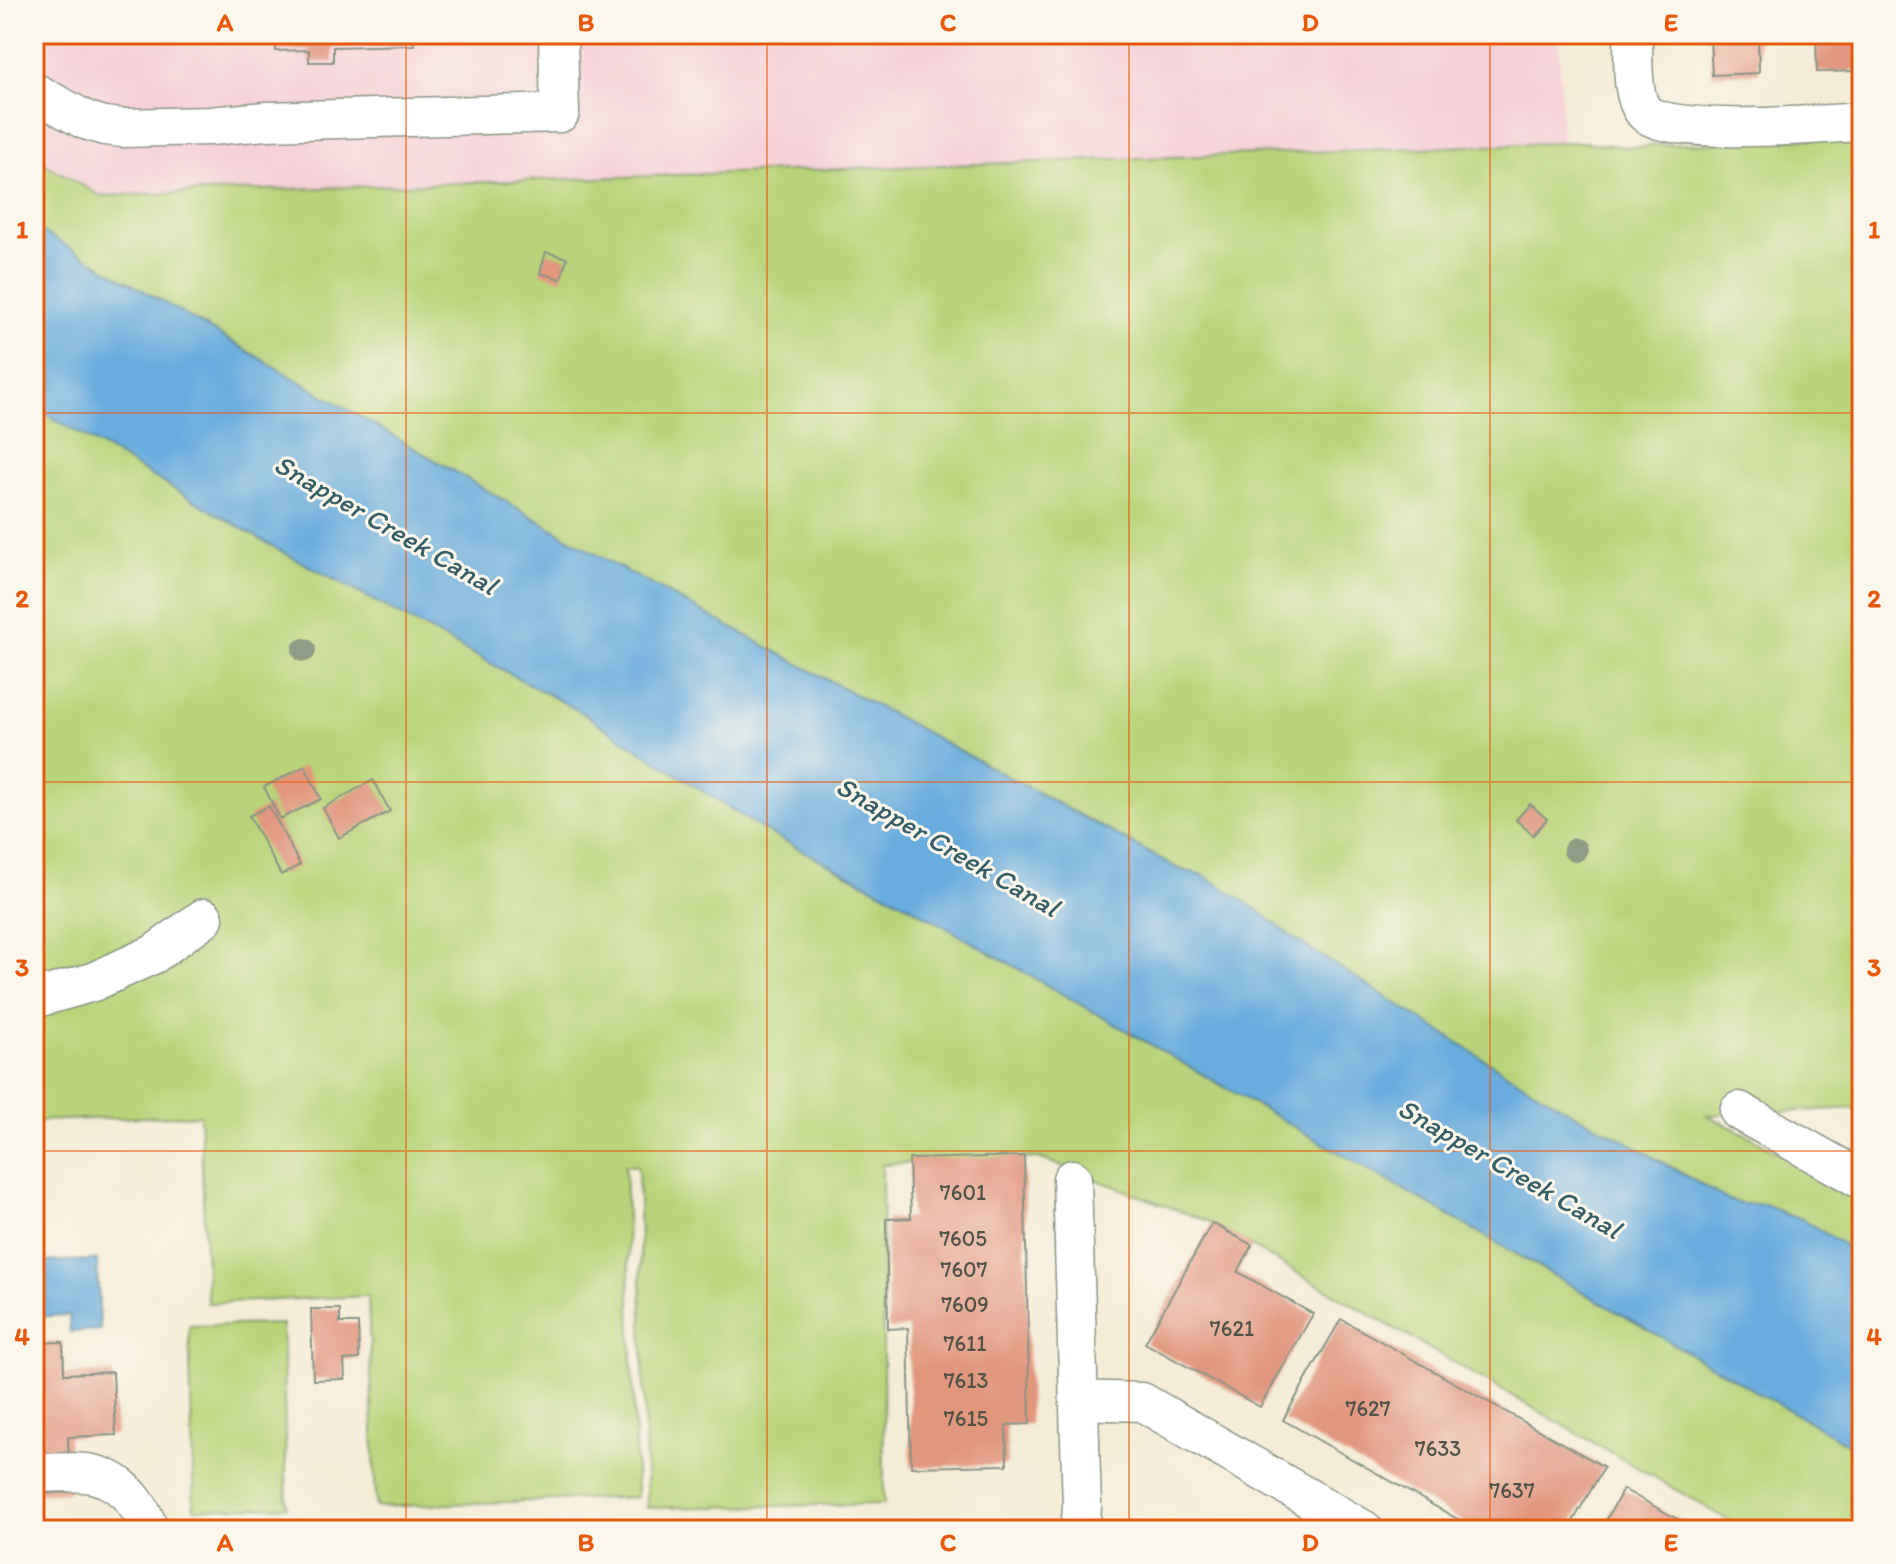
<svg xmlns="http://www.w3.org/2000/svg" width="1896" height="1564" viewBox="0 0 1896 1564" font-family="Itim,sans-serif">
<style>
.built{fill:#f6cfd7}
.green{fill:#b9d47a;stroke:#6c8857;stroke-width:2}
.water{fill:#68acdd;stroke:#447488;stroke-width:2}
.building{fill:#e1967e}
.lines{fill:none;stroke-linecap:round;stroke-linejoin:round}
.minor-casing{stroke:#8a9485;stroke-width:41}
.minor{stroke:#fff;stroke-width:38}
.tree{fill:#909c85}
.grid{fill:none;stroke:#e8590c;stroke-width:2;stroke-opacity:0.55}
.labels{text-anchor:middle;stroke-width:6;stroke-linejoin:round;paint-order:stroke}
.number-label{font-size:22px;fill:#505346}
.water-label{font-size:28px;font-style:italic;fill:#355e67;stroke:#fbf7ec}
.neatline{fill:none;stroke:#e8590c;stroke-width:3}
.grid-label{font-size:26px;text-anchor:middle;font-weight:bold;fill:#e8590c}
</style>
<rect width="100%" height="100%" fill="#fbf7ec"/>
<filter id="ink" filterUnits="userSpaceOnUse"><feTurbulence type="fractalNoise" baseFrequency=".0125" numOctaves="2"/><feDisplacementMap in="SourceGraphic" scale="16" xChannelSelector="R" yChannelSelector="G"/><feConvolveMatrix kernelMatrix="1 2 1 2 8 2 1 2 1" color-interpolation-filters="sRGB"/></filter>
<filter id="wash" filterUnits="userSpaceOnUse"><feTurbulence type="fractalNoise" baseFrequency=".006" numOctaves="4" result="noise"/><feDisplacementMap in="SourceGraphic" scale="32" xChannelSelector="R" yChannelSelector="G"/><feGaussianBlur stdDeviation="1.8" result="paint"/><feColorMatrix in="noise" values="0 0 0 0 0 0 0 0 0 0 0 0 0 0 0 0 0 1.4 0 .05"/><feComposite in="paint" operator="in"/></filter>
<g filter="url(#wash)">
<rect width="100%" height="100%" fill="#f5ecd6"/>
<path class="built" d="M 34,34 L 1559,34 L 1562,143 L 101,196 L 34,158 Z"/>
<path class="green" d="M 1862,137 L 1862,1108 L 1707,1115 L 1751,1137 L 1862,1201 L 1862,1256 L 1800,1218 L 1790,1217 L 1765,1204 L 1741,1204 L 1726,1199 L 1622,1139 L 1578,1116 L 1504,1072 L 1296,940 L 1259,911 L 1203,875 L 1181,870 L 615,565 L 34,227 L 34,158 L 101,196 L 1584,142 L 1625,147 L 1643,147 L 1653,145 Z
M 34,407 L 279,550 L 576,709 L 765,831 L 900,901 L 1862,1452 L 1862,1530 L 1746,1530 L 1207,1221 L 1039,1158 L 882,1164 L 884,1504 L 647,1508 L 638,1166 L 625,1165 L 637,1497 L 376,1507 L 368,1296 L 207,1303 L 200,1115 L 34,1121 Z
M 282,1324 L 287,1507 L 194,1509 L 189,1326 Z"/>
<path class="water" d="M 34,227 L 615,565 L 1181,870 L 1203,875 L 1259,911 L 1296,940 L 1504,1072 L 1578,1116 L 1622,1139 L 1726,1199 L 1741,1204 L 1765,1204 L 1790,1216 L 1800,1218 L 1862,1256 L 1862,1452 L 900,901 L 765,831 L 576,709 L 279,550 L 34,407 Z
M 97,1260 L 100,1330 L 70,1332 L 69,1315 L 34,1317 L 34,1262 Z"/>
<g id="blocks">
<path class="building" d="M 275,34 L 413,34 L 414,45 L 333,47 L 333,62 L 309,62 L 309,50 L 276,51 Z
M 1707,34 L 1758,34 L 1759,73 L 1712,75 L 1710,37 L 1707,37 Z
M 1816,34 L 1862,34 L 1862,71 L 1817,72 Z
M 546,252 L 567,258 L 561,279 L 540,273 Z
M 305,766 L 321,799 L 280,819 L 264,787 Z
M 373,780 L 390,811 L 339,838 L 323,808 Z
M 1530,804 L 1547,819 L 1533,835 L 1516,820 Z
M 269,806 L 300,865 L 281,875 L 249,816 Z
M 1024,1156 L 1030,1424 L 1006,1425 L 1007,1465 L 911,1467 L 908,1328 L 888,1329 L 886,1219 L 911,1218 L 909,1159 Z
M 1212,1223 L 1252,1245 L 1238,1272 L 1313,1314 L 1260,1407 L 1145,1343 Z
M 311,1309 L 340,1309 L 340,1323 L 358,1323 L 359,1359 L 344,1360 L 345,1379 L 313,1380 Z
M 1341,1319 L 1604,1467 L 1568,1530 L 1477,1530 L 1283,1420 Z
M 63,1342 L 64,1374 L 113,1372 L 116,1435 L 68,1437 L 70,1492 L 34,1494 L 34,1343 Z
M 1623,1489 L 1697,1530 L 1601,1530 Z"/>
</g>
</g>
<g filter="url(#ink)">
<use href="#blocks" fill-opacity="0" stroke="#8a9485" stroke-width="2"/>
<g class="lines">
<g class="minor-casing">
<path id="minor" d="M 1633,34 C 1634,56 1630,95 1644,112 C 1665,137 1825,124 1862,122
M 34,92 L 85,120 L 104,126 L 122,128 L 210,126 L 266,121 L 560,113 L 558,34
M 34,999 L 93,982 L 154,954 L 204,918
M 1739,1111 L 1862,1180
M 1072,1179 L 1082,1507 L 1080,1530
M 1079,1400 L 1142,1402 L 1364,1530
M 34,1473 C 74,1473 107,1465 134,1501 C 141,1510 146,1519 148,1530"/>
</g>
<use href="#minor" class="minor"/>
</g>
<g class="tree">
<circle cx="304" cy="650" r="12"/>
<circle cx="1575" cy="850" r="12"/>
</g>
</g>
<path class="grid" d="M 406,34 L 406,1530M 767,34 L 767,1530M 1129,34 L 1129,1530M 1490,34 L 1490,1530M 34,413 L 1862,413M 34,782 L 1862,782M 34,1151 L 1862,1151"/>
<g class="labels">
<g class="number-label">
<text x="963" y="1200">7601</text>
<text x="963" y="1246">7605</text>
<text x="964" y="1277">7607</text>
<text x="965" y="1312">7609</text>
<text x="1232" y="1336">7621</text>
<text x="965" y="1351">7611</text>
<text x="966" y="1388">7613</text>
<text x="1368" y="1416">7627</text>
<text x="966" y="1426">7615</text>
<text x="1438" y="1456">7633</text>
<text x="1512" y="1498">7637</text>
</g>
<g class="water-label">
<text transform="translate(386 524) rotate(30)" y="10">Snapper Creek Canal</text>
<text transform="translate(948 846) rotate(30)" y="10">Snapper Creek Canal</text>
<text transform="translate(1510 1168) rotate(30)" y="10">Snapper Creek Canal</text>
</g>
</g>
<rect width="1896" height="1564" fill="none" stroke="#fbf7ec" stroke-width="88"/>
<rect x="44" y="44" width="1808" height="1476" class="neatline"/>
<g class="grid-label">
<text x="225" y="31">A</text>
<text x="586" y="31">B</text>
<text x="948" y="31">C</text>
<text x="1310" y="31">D</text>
<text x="1671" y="31">E</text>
<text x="22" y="238">1</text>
<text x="1874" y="238">1</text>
<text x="22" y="607">2</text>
<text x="1874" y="607">2</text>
<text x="22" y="976">3</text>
<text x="1874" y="976">3</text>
<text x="22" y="1345">4</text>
<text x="1874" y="1345">4</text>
<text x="225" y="1551">A</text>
<text x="586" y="1551">B</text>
<text x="948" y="1551">C</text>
<text x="1310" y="1551">D</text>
<text x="1671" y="1551">E</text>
</g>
</svg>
